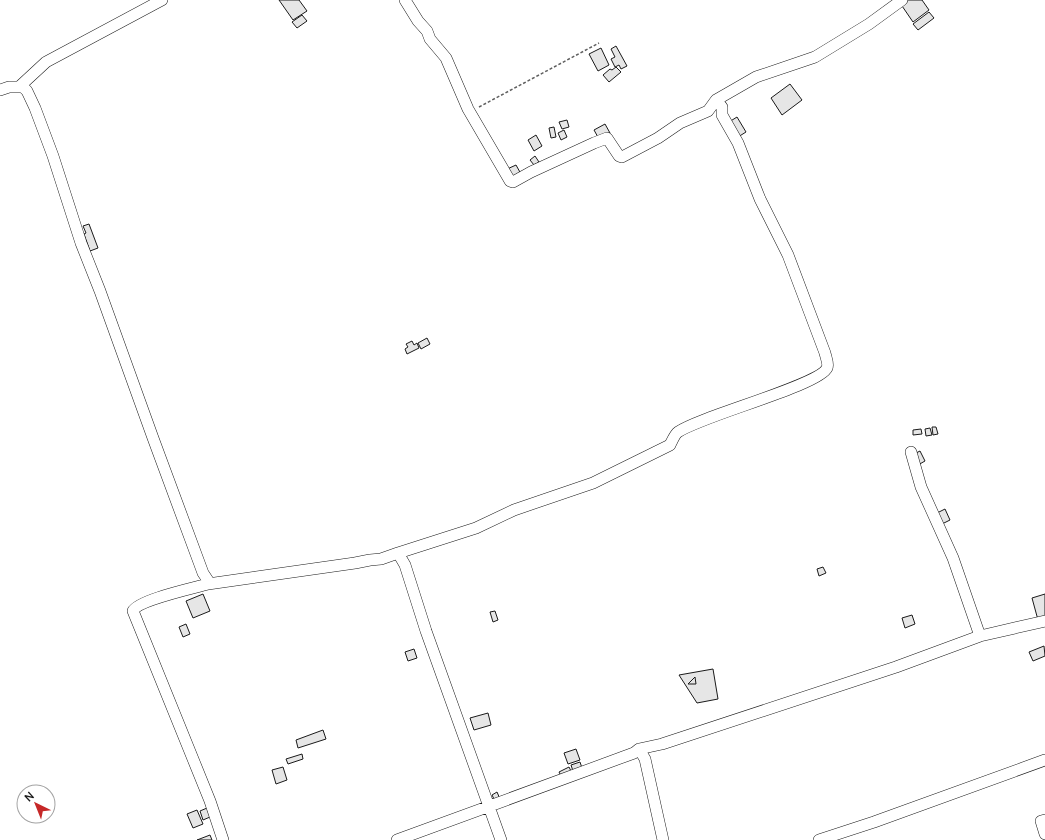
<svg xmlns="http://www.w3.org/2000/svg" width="1045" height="840" viewBox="0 0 1045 840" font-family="Manrope,sans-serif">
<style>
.building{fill:#e6e6e6;stroke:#1a1a1a}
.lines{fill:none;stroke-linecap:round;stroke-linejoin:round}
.minor-casing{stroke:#1a1a1a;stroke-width:12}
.path{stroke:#5f5f5f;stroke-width:1.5;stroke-dasharray:3 2;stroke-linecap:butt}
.minor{stroke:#fff;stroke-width:11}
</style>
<rect width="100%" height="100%" fill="#fff"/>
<path class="building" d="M 279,0 L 299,0 L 307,11 L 293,20 Z
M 905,0 L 922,0 L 929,10 L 913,22 L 900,3 Z
M 929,12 L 934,18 L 918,30 L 913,24 Z
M 302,15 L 307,21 L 297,28 L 292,22 Z
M 616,46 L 627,66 L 621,69 L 619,65 L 615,67 L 611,59 L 615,57 L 611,49 Z
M 601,48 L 609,65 L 598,71 L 589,54 Z
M 616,67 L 621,72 L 609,82 L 603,75 L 610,69 L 612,70 Z
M 790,84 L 802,100 L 782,115 L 771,98 Z
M 737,117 L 746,132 L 738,137 L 729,122 Z
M 567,120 L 569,127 L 562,129 L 559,122 Z
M 605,124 L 610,133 L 599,139 L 594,130 Z
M 554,127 L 556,137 L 551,138 L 549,128 Z
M 564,130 L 567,137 L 561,140 L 558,133 Z
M 536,135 L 542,146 L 534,151 L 528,140 Z
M 535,156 L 539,162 L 534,165 L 530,160 Z
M 516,165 L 521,174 L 510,180 L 505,170 Z
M 89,224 L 98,248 L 90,251 L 84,234 L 86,233 L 83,226 Z
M 427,338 L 430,344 L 421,349 L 418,343 Z
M 412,341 L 414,345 L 417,343 L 419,348 L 407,354 L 405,349 L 408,347 L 406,344 Z
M 932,427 L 936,427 L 938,434 L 933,435 Z
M 930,428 L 932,435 L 926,436 L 925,429 Z
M 921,429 L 922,434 L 913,435 L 913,430 Z
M 920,451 L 925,461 L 918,465 L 912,455 Z
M 945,509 L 950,520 L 940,525 L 935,514 Z
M 823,567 L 826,573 L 819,576 L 817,569 Z
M 203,594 L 210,611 L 193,618 L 186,601 Z
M 1045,594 L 1045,618 L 1038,620 L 1032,598 Z
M 495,611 L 498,620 L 493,622 L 490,612 Z
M 912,615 L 915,624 L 905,628 L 902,618 Z
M 186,624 L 190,634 L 183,637 L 179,627 Z
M 1044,646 L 1045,656 L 1033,661 L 1029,652 Z
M 414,649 L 417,658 L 408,661 L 405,652 Z
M 713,669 L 718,699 L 697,703 L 679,675 Z
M 695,677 L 696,684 L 688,684 Z
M 488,713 L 491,725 L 474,730 L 470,718 Z
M 323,730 L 326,739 L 298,748 L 296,740 Z
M 576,749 L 580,760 L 568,764 L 564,753 Z
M 302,754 L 303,759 L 288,764 L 286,759 Z
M 580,762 L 582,768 L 573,771 L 571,765 Z
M 283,767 L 287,780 L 276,784 L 272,770 Z
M 569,767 L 572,773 L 562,778 L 559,772 Z
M 497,792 L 500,799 L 495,801 L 492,795 Z
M 207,808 L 210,817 L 203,820 L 200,811 Z
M 197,810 L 203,824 L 193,828 L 187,814 Z
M 210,835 L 212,840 L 197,840 Z"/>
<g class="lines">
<g class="minor-casing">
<path id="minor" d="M 405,0 L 418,21 L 427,31 L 430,39 L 446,58 L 468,109 L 510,181 L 513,182 L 531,172 L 594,143 L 607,138 L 619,156 L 622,157 L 658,138 L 680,123 L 708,111 L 716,100
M 19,87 L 46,62 L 162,0
M 0,90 L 9,87 L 23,87 L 27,91 L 35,108 L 53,156 L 81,243 L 100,291 L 153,438 L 203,573 L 209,582 L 208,584 L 355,563 L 370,560 L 381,559 L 398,553 L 405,565 L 426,631 L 501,840
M 911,452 L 921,487 L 953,558 L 980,636
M 398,553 L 476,528 L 514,510 L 593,483 L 670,445 C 672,441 675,434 678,432 C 701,416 820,385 827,368 C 829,364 826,358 825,353 L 788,255 L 760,199 L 738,143 L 722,115 L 722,107 L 716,100 L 756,77 L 815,57 L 869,24 L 902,0
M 208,584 C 194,588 138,600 133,611 L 210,801 L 223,840
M 639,749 L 662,744 L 896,667 L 980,636 L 1045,621
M 1045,820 L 1041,821 L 1045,834
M 397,840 L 634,753 L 639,749 L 645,759 L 663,840
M 819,840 L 874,822 L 1045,760"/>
</g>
<path class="path" d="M 479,107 L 599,43"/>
<use href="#minor" class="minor"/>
</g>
<g transform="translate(36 804) rotate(317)"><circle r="19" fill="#ffffff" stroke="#a3a3a3"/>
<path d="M0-3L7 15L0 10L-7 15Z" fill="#c62828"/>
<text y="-6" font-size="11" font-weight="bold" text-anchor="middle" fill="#1a1a1a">N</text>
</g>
</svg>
